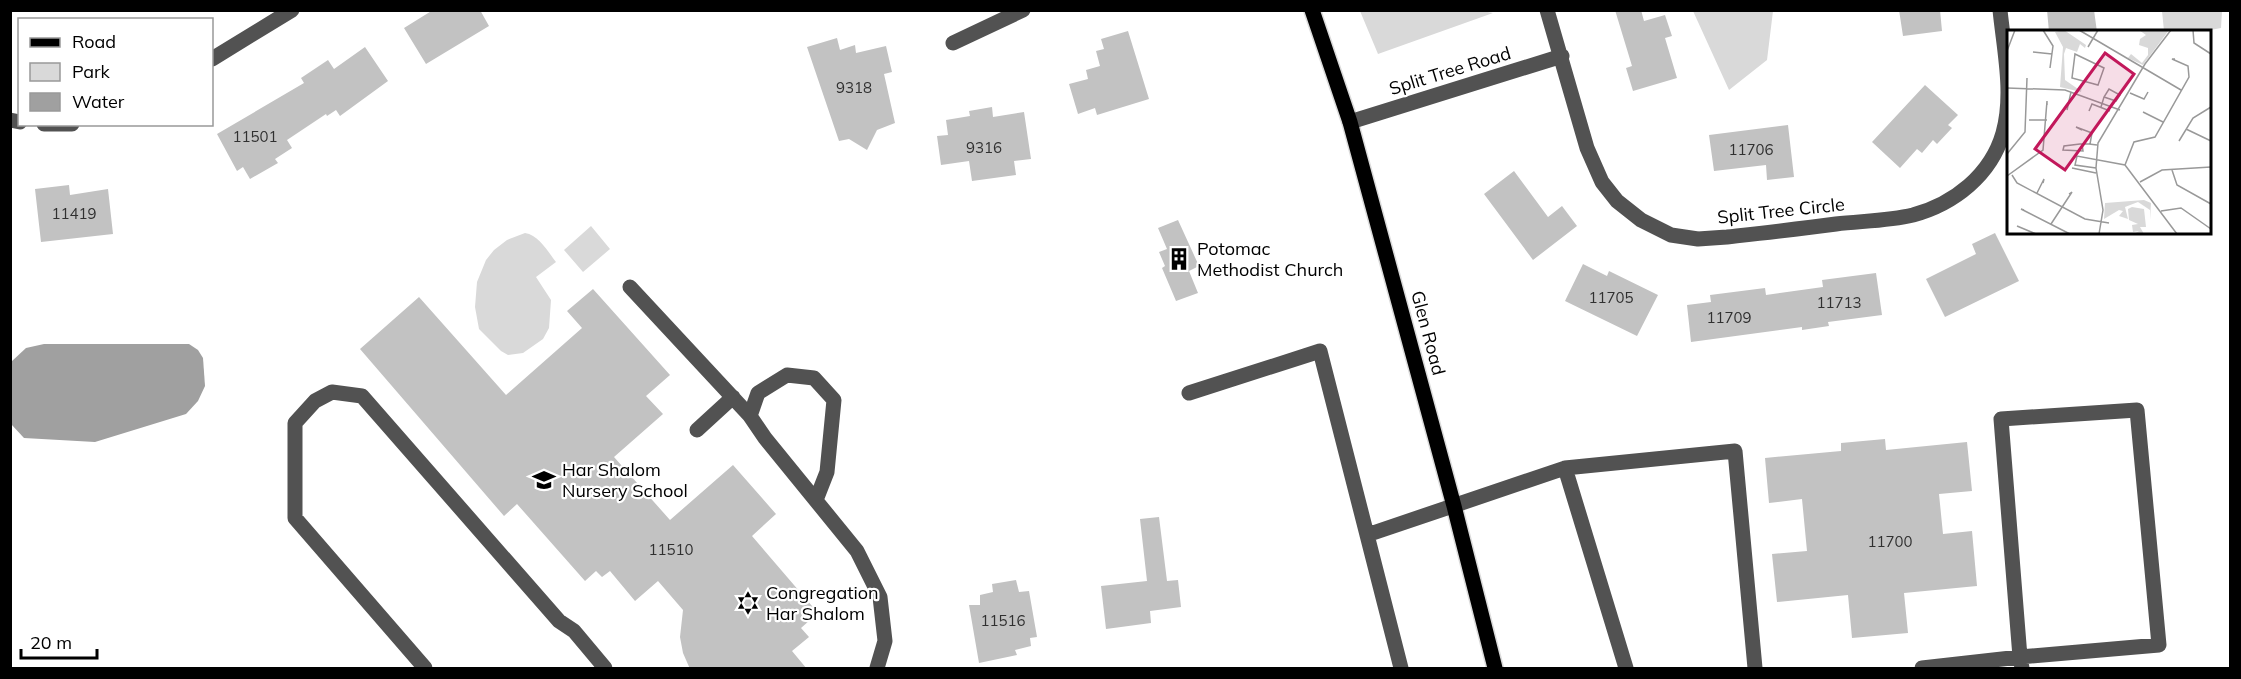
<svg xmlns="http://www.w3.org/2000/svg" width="2241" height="679" viewBox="0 0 2241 679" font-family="Mulish,sans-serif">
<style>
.green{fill:#d9d9d9}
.water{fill:#a0a0a0}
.building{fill:#c2c2c2}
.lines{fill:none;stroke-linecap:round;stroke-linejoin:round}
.major-casing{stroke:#dbdbdb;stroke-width:18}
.minor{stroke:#525252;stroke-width:15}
.major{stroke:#000;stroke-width:15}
.labels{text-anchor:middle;stroke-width:4.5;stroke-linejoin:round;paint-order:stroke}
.number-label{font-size:15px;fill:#303030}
.street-label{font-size:18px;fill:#000;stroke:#fff}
.poi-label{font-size:18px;fill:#000;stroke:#fff;text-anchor:start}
.inset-road{fill:none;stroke:#999;stroke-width:1.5}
.view{fill:#c2185b;fill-opacity:0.15;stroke:#c2185b;stroke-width:3}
.inset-edge{fill:none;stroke:#000;stroke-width:3}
</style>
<rect width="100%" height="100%" fill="#fff"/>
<path class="green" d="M 1476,10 L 1493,13 L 1378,54 L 1360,11 Z
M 1693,11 L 1773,11 L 1767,60 L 1729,90 Z
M 2162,11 L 2222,11 L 2221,28 L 2205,31 L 2164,31 Z
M 591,226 L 610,249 L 583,272 L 564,250 Z
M 525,233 C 539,235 548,252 556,262 L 536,277 L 551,300 L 549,328 L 543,339 L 523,353 L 508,355 L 501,351 L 479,329 L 475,307 L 477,282 L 486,260 L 494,250 L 507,240 Z"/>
<path class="water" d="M 44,344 L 189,344 L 198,350 L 203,358 L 205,386 L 198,401 L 186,414 L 95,442 L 24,438 L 11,424 L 11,362 L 26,348 Z"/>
<path class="building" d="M 433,10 L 480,10 L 489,26 L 426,64 L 404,28 Z
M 1615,10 L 1641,10 L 1644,21 L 1665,15 L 1672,36 L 1665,38 L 1677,78 L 1633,91 L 1626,68 L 1632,66 Z
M 1899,10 L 1940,10 L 1942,31 L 1903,36 Z
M 2047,10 L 2094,10 L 2097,32 L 2049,32 Z
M 1128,31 L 1149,99 L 1097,115 L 1095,108 L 1078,114 L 1069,84 L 1088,79 L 1086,70 L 1100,66 L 1096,51 L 1104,49 L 1101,39 Z
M 837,38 L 840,50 L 855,45 L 856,53 L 886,46 L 892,72 L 884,74 L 895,123 L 877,130 L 867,150 L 849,139 L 839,141 L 807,47 Z
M 365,47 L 388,81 L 340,116 L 336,110 L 327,116 L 326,114 L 287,140 L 292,148 L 275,159 L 278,163 L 250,179 L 243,167 L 237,171 L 217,134 L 304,83 L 301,78 L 328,60 L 334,69 Z
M 1925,85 L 1958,115 L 1948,125 L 1952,128 L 1937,144 L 1933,140 L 1922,153 L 1917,149 L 1900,168 L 1872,142 Z
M 992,107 L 993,117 L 1024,112 L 1031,159 L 1014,161 L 1016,175 L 972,181 L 969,161 L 941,165 L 937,136 L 948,135 L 946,120 L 970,116 L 969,111 Z
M 1788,125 L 1794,177 L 1767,180 L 1766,165 L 1714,171 L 1709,135 Z
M 1514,171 L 1548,217 L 1562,206 L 1577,226 L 1533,260 L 1484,194 Z
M 69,185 L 70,195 L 108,189 L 113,234 L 41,242 L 35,189 Z
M 1178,220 L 1199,266 L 1189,271 L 1198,293 L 1176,301 L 1162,268 L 1165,266 L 1159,252 L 1167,249 L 1158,228 Z
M 1995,233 L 2019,281 L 1945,317 L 1926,279 L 1976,254 L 1972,244 Z
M 1583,264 L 1607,276 L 1609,271 L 1658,295 L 1637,336 L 1565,301 Z
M 1876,273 L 1882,315 L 1828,322 L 1829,326 L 1802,330 L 1802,327 L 1691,342 L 1687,305 L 1711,302 L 1710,295 L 1765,288 L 1766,295 L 1823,287 L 1822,280 Z
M 593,289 L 670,375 L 646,396 L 663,414 L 614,457 L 670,520 L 733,465 L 776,514 L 752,536 L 818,613 L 801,628 L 809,637 L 792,651 L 807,669 L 690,669 L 683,653 L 680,637 L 683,610 L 658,581 L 635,601 L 610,571 L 602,577 L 596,571 L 585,581 L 517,504 L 504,516 L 360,349 L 419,297 L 506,395 L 582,328 L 567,311 Z
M 1885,439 L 1886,450 L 1967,442 L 1972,491 L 1939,494 L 1943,534 L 1972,531 L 1977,586 L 1904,593 L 1908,633 L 1852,638 L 1848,595 L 1777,602 L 1772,554 L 1807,551 L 1802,499 L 1769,503 L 1765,458 L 1841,451 L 1841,443 Z
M 1159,517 L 1167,581 L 1178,580 L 1181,607 L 1150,611 L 1151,623 L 1106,629 L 1101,586 L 1147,581 L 1140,519 Z
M 1016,580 L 1019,592 L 1029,591 L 1037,637 L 1030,638 L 1031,646 L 1015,650 L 1017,655 L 979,663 L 969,605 L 980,605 L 980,595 L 993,592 L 992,584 Z"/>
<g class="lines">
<g class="major-casing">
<path id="major" d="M 1312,10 L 1350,122 L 1454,506 L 1495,668"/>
</g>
<path class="minor" d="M 1547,10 L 1587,148 L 1602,182 L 1617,201 L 1641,220 L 1671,235 L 1698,239 L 1727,237 C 1763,233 1800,229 1836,224 C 1861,221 1888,221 1913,215 C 1954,204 1991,175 2003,133 C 2014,94 2004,50 2000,10
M 953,43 L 1023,10
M 212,59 L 292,10
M 10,120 L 20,122
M 1350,122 L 1562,56
M 44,124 L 72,124
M 630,287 L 750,416
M 1189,393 L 1320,351 L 1401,668
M 2137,410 L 2159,645 L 2020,657 L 2001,419 Z
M 697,430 L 733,397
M 1565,468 L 1626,668
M 816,500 L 827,472 L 834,400 L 814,378 L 787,375 L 758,393 L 750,416 L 765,438 L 857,551 L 880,597 L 885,641 L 877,668
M 1367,535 L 1565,468 L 1735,451 L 1755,668
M 425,668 L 295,518 L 295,423 L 315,401 L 332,392 L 362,396 L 559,621 L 574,631 L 605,668
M 1922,668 L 2020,657 L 2022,668"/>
<use href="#major" class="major"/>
</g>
<defs>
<g id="building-bare" transform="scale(1.8)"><path d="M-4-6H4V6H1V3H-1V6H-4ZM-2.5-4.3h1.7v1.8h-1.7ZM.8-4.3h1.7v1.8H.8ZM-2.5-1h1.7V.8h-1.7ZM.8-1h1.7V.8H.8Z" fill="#000" stroke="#fff" stroke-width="2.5" paint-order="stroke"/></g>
<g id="school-bare" transform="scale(1.8)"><path d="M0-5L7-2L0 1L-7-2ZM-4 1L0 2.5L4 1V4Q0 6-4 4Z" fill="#000" stroke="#fff" stroke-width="2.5" paint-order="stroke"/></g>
<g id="synagogue-bare" transform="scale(1.8)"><path d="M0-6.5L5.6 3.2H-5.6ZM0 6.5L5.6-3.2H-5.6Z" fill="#000" stroke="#fff" stroke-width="2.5" paint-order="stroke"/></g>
</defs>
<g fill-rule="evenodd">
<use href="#building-bare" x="1179" y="259"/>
<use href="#school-bare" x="544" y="480"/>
<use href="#synagogue-bare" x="748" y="603"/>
</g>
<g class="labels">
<g class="number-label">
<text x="854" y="93">9318</text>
<text x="255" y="142">11501</text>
<text x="984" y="153">9316</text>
<text x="1751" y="155">11706</text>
<text x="74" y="219">11419</text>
<text x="1611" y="303">11705</text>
<text x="1839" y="308">11713</text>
<text x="1729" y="323">11709</text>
<text x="1890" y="547">11700</text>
<text x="671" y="555">11510</text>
<text x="1003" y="626">11516</text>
</g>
<g class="street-label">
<text transform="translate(1450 71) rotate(-17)" y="6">Split Tree Road</text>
<text transform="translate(1781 211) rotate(-6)" y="6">Split Tree Circle</text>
<text transform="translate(1428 333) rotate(75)" y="6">Glen Road</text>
</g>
<g class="poi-label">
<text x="1197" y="255">Potomac<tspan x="1197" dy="21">Methodist Church</tspan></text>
<text x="562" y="476">Har Shalom<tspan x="562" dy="21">Nursery School</tspan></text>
<text x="766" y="599">Congregation<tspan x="766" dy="21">Har Shalom</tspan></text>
</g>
</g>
<g transform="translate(2007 30)">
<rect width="204" height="204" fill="#fff"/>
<path d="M 57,0 L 79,15 L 78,18 L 73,14 L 70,22 L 59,18 L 57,24 L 58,50 L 71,59 L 75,56 L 74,62 L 53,57 L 56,17 L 48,2 ZM 132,0 L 162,0 L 136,35 L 121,28 L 124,24 L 135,33 L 141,25 L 141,18 L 132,15 L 133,9 L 139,5 ZM 137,170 L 144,173 L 143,190 L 143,180 L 131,172 L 118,177 L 121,189 L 112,186 L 116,181 L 112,180 L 97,189 L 98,173 ZM 125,177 L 137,179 L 139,197 L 133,197 L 137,204 L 127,204 L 132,201 L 126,202 L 125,195 L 131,194 L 122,190 L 121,179 Z" fill="#d9d9d9"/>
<path class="inset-road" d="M 36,0 L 46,16 L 43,38M 72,0 L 174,60M 186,0 L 187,13 L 204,24M 81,17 L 91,0M 0,21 L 8,0M 26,22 L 45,24M 68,24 L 97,38 L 91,55 L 65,48 ZM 0,58 L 58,60 L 113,80M 123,63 L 137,69 L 141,62M 94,77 L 97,67 L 102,59 L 113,65 L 109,71 L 97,67M 60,80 L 64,62M 82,81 L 85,74 L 103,81M 136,82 L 156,92M 22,90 L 40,90M 179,99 L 204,111M 75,100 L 69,97 L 85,103 L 83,114M 172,111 L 186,88 L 204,77M 75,114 L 76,121 L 56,120 L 57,116 L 73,114 L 82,114 L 90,115M 0,124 L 18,102 L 20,48M 118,135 L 127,112 L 148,107 L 182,47 L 181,36 L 165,29 L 168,29M 65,138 L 89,143M 89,138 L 68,135 L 70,126 L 118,135 L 170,204M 165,140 L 170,155 L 204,174M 5,145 L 10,153 L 78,189 L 102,193M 0,146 L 36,120 L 40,71 L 40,75M 133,152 L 155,140 L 204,137M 30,163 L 37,149 L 36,153M 17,180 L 14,179 L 63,204M 154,181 L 174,178 L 204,199M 44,194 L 65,162 L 62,164M 10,196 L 29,204M 92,204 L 96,180 L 89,138 L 91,113 L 138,34 L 164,0"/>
<path class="view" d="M 98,23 L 127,44 L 58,140 L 28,119 Z"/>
<rect width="204" height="204" class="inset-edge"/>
</g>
<rect width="2241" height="679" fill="none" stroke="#000000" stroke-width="24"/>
<rect x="18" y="18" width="195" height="108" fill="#ffffff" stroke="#999999" stroke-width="1.5"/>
<rect x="30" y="38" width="30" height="9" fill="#000000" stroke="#999999" stroke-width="1.5"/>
<text x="72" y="48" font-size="18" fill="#000000">Road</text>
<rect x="30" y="63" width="30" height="18" fill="#d9d9d9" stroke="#999999" stroke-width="1.5"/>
<text x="72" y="78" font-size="18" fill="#000000">Park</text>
<rect x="30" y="93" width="30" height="18" fill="#a0a0a0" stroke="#999999" stroke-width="1.5"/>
<text x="72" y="108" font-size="18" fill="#000000">Water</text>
<path d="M21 649v9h76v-9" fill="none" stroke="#000000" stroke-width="3"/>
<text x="30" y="649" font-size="18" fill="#000000" stroke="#ffffff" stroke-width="4.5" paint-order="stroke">20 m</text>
</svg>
